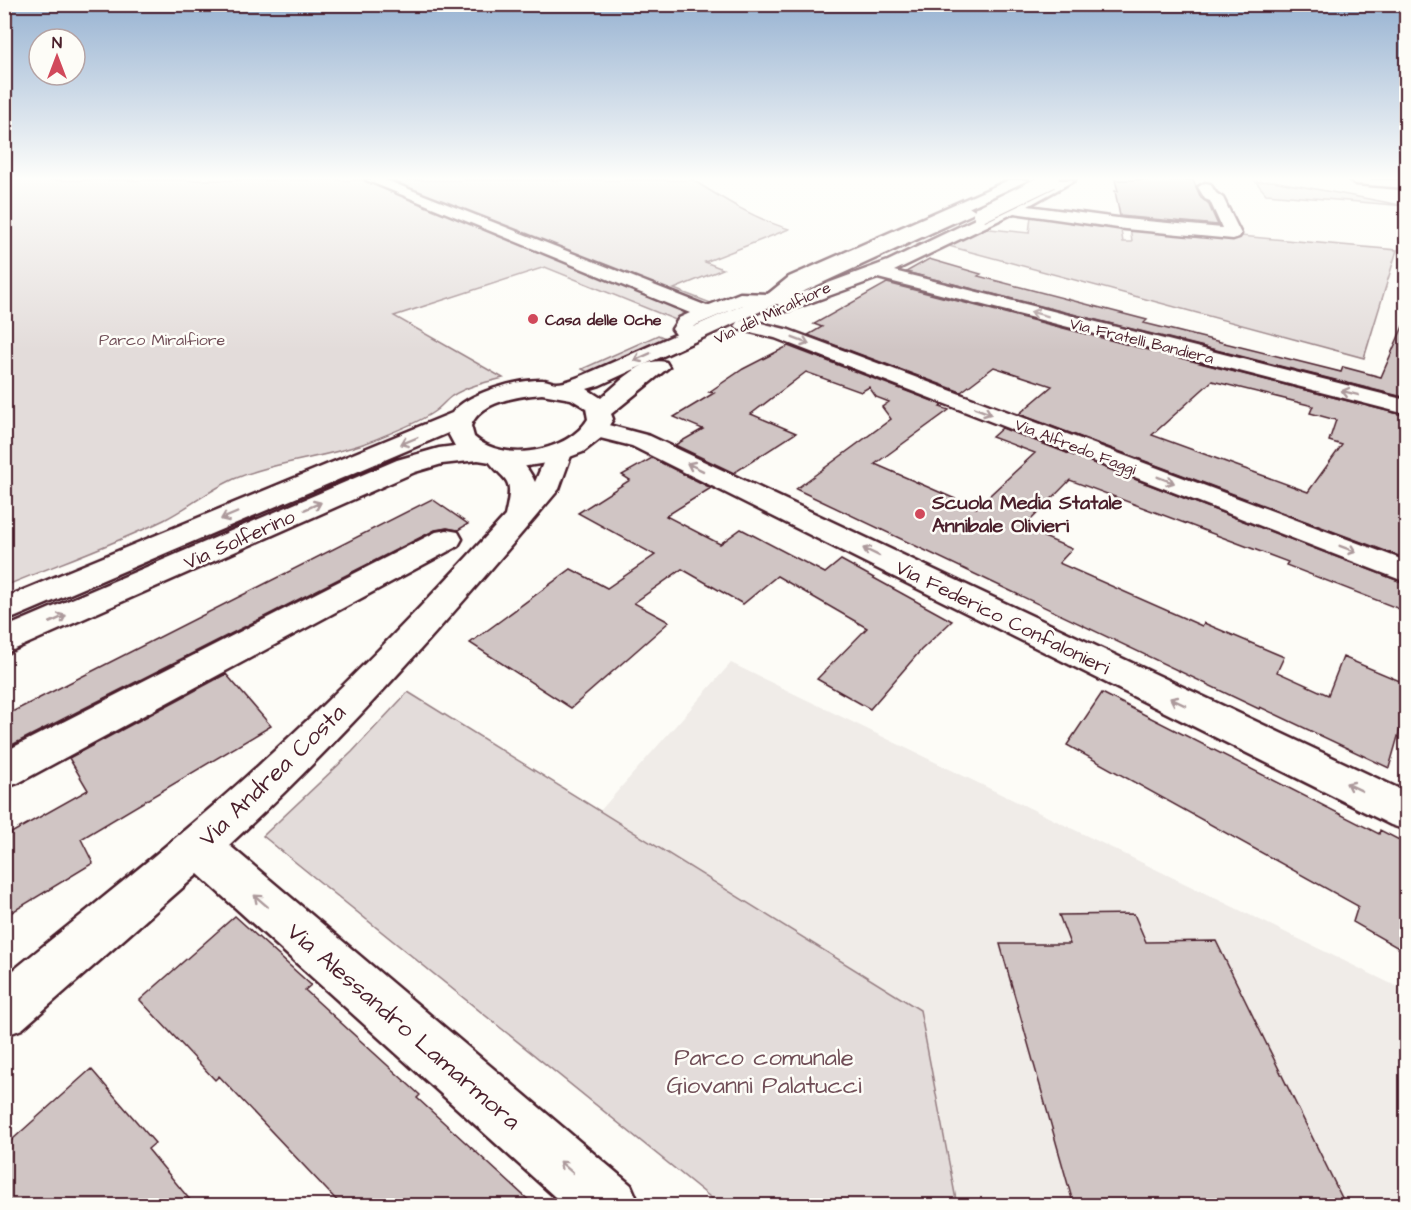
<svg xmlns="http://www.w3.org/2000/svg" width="1411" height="1210" viewBox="0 0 1411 1210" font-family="'Architects Daughter',sans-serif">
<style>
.built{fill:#f0ece8}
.green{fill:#e3dcda;stroke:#967e82;stroke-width:1.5}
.building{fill:#d0c5c4;stroke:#4a1f2b;stroke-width:1.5;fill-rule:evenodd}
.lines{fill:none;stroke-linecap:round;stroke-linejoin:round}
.minor-casing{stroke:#4a1f2b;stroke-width:5}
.major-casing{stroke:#4a1f2b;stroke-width:5}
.minor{fill:#fdfcf7;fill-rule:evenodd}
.major{fill:#fdfcf7;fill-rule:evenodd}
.major-bridge-casing{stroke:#4a1f2b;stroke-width:18;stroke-linecap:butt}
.major-bridge{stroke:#fdfcf7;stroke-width:16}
.oneway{stroke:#ac999b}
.poi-dot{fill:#d1495b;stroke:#fdfcf7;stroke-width:2}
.labels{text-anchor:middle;stroke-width:5;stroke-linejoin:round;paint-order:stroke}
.far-street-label{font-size:16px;fill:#4a1f2b;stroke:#fdfcf7}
.far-poi-label{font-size:16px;font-weight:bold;fill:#4a1f2b;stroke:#fdfcf7;text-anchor:start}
.far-park-label{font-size:16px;fill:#704e57;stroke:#fdfcf7}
.poi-label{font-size:20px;font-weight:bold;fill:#4a1f2b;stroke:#fdfcf7;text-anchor:start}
.street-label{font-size:20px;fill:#4a1f2b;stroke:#fdfcf7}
.near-street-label{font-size:24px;fill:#4a1f2b;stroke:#fdfcf7}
.near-park-label{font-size:24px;fill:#704e57;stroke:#fdfcf7}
</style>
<rect width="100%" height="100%" fill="#fdfcf7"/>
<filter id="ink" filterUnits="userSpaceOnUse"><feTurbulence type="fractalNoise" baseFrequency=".0167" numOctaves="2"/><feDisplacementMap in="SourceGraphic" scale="12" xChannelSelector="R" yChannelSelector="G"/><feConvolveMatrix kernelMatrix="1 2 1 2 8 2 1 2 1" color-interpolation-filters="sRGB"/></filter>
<g filter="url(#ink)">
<path class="built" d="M 731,663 L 1406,991 L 1406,1205 L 957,1205 L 920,1010 L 600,811 Z"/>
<path class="green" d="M 5,180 L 693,180 C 723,199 755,219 789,229 L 705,262 L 723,269 L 674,289 L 716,305 L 678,321 L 545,267 L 394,316 L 503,378 C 486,382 468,386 452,396 C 446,400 441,407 435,411 C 417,424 394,431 374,440 C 329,458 279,460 234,479 C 209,490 188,508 164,520 C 112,545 58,564 5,586 Z
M 1273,181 L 1406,206 L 1266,194 L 1256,182 Z
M 1031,216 L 1120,224 L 1123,242 L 1132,242 L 1130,226 L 1397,250 L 1364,358 L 945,245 L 980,228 L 1029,233 Z
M 658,335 L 670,340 L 594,375 L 582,369 Z
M 408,692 L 920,1010 L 957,1205 L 720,1205 L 263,836 L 352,752 Z"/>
<path class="building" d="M 1115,180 L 1193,180 L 1201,198 L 1208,203 L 1218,225 L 1120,216 L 1115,191 L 1118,191 Z
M 929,259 L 981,274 L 978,276 L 1147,320 L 1144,323 L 1341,372 L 1343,367 L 1381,377 L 1407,317 L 1407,398 L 906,272 Z
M 887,283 L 1407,416 L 1407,559 L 1019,414 L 1052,386 L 994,367 L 961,392 L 808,335 L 822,327 L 814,324 ZM 1212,381 L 1313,406 L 1310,413 L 1336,420 L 1329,441 L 1342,445 L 1308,492 L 1152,435 Z
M 788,346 L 943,405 L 940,407 L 949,410 L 875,464 L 976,508 L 1035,453 L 992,437 L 1002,428 L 1407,584 L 1407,612 L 1286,565 L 1288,562 L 1070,480 L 1023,528 L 1072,549 L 1059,563 L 1202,626 L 1204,623 L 1284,657 L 1277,672 L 1328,695 L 1343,657 L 1407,684 L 1407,705 L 1389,768 L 1260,707 L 1259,709 L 796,489 L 891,419 L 882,407 L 889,402 L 876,397 L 869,387 L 861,392 L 806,372 L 751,414 L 796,433 L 734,473 L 675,445 L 703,429 L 674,417 L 714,393 L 709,392 L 743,369 Z
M 652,458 L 711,488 L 666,516 L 720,544 L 741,529 L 825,573 L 841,560 L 952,621 L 921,650 L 870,709 L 817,679 L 867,628 L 777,576 L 743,604 L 682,569 L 634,603 L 669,622 L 571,708 L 470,643 L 571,569 L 607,588 L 655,555 L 578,513 L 630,480 L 622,475 Z
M 432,499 L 468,524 L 458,530 L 447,528 L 435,530 L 4,749 L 4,716 Z
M 226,674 L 271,726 L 81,839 L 93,863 L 4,917 L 4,837 L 88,790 L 69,758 Z
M 1102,693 L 1379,834 L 1380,830 L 1407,844 L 1407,953 L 1353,922 L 1358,906 L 1067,745 Z
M 1134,914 L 1146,942 L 1216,941 L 1346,1206 L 1074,1206 L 1000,944 L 1070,944 L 1059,915 Z
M 235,916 L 311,985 L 305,990 L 420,1095 L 417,1098 L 535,1206 L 342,1206 L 219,1076 L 215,1080 L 140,1000 Z
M 91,1069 L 155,1143 L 148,1149 L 195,1206 L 4,1206 L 4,1147 Z"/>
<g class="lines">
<g class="minor-casing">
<path id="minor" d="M 366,180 L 386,180 L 707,306 L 740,293 L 768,294 L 789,277 L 1009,180 L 1028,180 L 803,285 L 785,299 L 888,261 L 1056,180 L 1075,180 L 1028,206 L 1125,219 L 1222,228 L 1210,201 L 1205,199 L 1198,187 L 1205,183 L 1210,184 L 1216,193 L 1223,198 L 1241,234 L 1239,237 L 1233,239 L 1125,229 L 1014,213 L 894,271 L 1406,400 L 1406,414 L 878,278 L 787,311 L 780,309 L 778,304 L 743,305 L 694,326 L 692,329 L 698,337 L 695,341 L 688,343 L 681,341 L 672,329 L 679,318 L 690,313 Z
M 1349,180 L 1406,180 L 1406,188 L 1356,184 Z
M 745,319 L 789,330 L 1406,561 L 1406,582 L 775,338 L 738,329 L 735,325 L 738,321 Z
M 597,422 L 650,436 L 1406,792 L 1406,830 L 1391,825 L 632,446 L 588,435 L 584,430 L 588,425 Z
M 559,445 L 568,447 L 572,453 L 559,489 C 455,613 348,735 229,845 L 631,1185 L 640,1206 L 565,1206 L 198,874 L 22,1029 L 4,1036 L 4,978 C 83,913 163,851 239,783 C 333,700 420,609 505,516 C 515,473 506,486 486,457 L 490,451 C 510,446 527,464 535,482 L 550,447 Z
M 447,530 L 458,532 L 462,539 L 458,546 L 18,783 L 4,788 L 4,752 L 436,532 Z"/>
</g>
<g class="major-casing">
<path id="major" d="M 967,206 L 975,211 L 972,214 L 600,385 L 587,389 L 601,398 C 618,384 642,356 666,362 L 669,367 L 611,414 L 613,419 L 601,438 L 583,452 L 559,461 L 521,467 L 478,460 L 442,464 L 415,472 L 4,654 L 4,628 L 397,460 L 439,448 L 455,446 L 448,433 L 4,622 L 4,598 L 452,413 C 467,393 518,379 543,380 C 547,380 552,383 557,383 C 565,383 576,378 584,375 ZM 542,394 L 571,399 L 586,408 L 588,419 C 568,452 505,464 474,437 L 471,426 C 480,401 519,396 542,394 Z"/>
</g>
<use href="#minor" class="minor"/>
<use href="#major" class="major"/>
<g class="major-bridge-casing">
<path id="major-bridge" d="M 981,214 L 1051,180"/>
</g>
<use href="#major-bridge" class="major-bridge"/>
</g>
<defs><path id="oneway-shaft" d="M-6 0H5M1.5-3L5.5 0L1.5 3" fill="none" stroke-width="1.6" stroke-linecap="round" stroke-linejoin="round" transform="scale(1.5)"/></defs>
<g class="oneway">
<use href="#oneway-shaft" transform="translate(1039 314) rotate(-166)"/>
<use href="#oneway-shaft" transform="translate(801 341) rotate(21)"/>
<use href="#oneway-shaft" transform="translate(642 357) rotate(156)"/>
<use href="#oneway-shaft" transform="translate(1350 393) rotate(-166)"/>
<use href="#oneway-shaft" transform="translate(983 411) rotate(21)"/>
<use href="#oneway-shaft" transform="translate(409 441) rotate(157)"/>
<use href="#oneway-shaft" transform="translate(695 467) rotate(-154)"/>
<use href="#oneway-shaft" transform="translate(1166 480) rotate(21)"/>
<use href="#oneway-shaft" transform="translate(313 506) rotate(-24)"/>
<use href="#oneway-shaft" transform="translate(229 516) rotate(157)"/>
<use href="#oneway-shaft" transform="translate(1348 549) rotate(21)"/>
<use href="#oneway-shaft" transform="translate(871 552) rotate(-154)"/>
<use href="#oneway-shaft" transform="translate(58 619) rotate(-24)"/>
<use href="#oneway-shaft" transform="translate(1178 702) rotate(-154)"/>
<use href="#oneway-shaft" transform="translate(1354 787) rotate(-154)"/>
<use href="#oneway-shaft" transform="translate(261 901) rotate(-139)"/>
<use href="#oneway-shaft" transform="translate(566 1167) rotate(-139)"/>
</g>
</g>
<linearGradient id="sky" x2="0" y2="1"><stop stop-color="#98b3d2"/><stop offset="0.51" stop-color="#fefefb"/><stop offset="1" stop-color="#fefefb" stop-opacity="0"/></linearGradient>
<rect width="1411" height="350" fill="url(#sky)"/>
<g class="poi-dot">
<circle cx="533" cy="319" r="6"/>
<circle cx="920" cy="514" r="6"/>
</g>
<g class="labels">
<g class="far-street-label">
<text transform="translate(772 312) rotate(-25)" y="6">Via del Miralfiore</text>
<text transform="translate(1142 340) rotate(14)" y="6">Via Fratelli Bandiera</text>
<text transform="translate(1076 446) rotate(21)" y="6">Via Alfredo Faggi</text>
</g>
<g class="far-poi-label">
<text x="545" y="325">Casa delle Oche</text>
</g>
<g class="far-park-label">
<text x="162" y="345">Parco Miralfiore</text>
</g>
<g class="poi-label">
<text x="932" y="509">Scuola Media Statale<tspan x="932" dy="23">Annibale Olivieri</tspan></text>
</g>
<g class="street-label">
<text transform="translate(239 539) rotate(-24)" y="7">Via Solferino</text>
<text transform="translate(1003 617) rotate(26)" y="7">Via Federico Confalonieri</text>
</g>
<g class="near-street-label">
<text transform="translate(272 775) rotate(-44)" y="8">Via Andrea Costa</text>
<text transform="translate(404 1026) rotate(41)" y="8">Via Alessandro Lamarmora</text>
</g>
<g class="near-park-label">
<text x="764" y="1065">Parco comunale<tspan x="764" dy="28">Giovanni Palatucci</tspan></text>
</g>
</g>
<rect width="1411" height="1210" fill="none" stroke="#fdfcf7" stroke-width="24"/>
<rect x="12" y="12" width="1387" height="1186" fill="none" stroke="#4a1f2b" stroke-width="2" filter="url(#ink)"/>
<g transform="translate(57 57)"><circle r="28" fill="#fdfcf7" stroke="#b5a4a5" stroke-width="1.5"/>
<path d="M0-4.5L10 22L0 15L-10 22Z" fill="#d1495b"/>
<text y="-9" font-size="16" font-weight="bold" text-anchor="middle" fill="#4a1f2b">N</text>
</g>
</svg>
